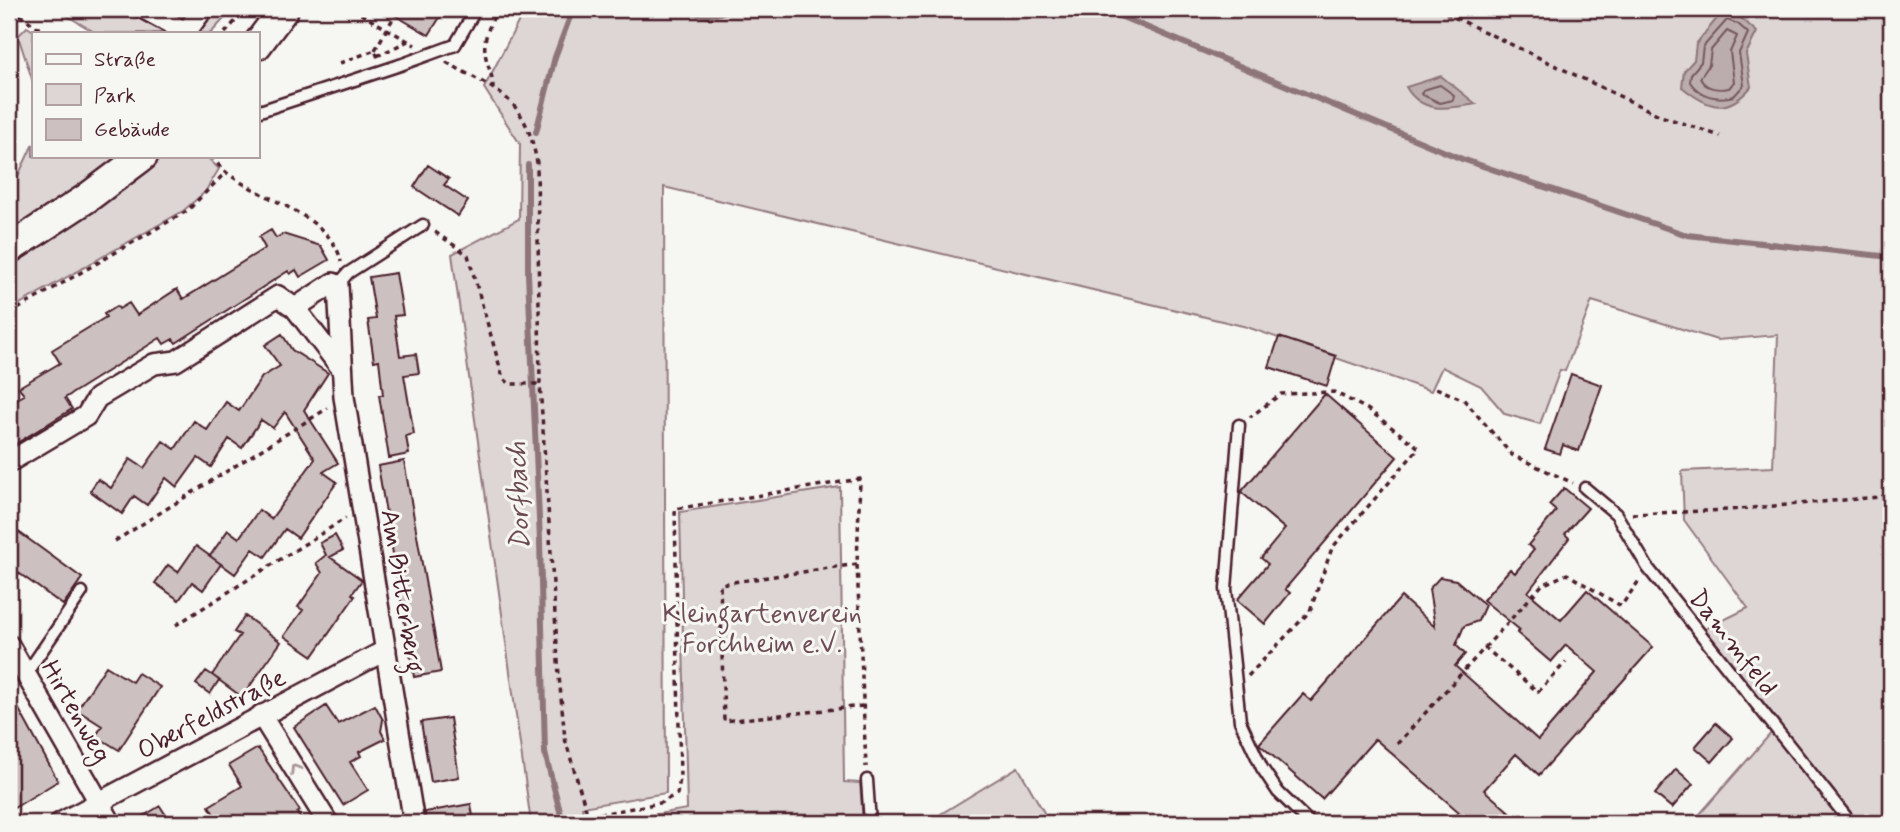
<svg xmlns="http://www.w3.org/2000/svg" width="1900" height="832" viewBox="0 0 1900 832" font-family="Mynerve,sans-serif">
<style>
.green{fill:#ddd6d5;stroke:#947a80;stroke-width:2}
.water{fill:#bbadae;stroke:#8e747a;stroke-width:2}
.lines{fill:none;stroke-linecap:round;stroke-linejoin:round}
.shore{stroke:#77585f;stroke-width:2}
.stream{stroke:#8e747a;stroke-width:6}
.building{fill:#ccc1c0;stroke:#4a1f2b;stroke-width:2}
.service-casing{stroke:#4a1f2b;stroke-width:15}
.minor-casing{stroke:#4a1f2b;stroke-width:24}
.secondary-casing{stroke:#4a1f2b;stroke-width:33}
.path{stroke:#4a1f2b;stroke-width:3.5;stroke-dasharray:5 5;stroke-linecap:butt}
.service{stroke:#f6f6f2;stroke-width:10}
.minor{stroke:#f6f6f2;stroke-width:19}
.secondary{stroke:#f6f6f2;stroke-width:28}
.service-bridge-casing{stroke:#4a1f2b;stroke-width:15;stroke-linecap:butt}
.path-bridge{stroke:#4a1f2b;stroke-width:3.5;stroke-dasharray:5 5;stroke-linecap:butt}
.service-bridge{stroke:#f6f6f2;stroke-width:10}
.oneway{stroke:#a99598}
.labels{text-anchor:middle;stroke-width:6;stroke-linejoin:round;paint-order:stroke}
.street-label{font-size:26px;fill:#4a1f2b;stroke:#f6f6f2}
.park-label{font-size:26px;fill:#6f4d56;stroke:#f6f6f2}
.water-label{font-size:28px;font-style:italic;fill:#6c4a52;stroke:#f6f6f2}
</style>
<rect width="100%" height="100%" fill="#f6f6f2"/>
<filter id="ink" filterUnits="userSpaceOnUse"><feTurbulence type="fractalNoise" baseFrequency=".0143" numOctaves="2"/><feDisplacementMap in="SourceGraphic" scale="14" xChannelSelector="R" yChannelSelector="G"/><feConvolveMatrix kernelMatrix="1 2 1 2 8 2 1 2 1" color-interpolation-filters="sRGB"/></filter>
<g filter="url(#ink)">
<path class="green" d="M 56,9 L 126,9 L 170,33 L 96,33 Z
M 209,9 L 233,9 L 211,33 L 192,33 Z
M 525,9 L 1891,9 L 1891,823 L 1692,823 L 1780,723 L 1705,629 L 1748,608 L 1684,520 L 1682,471 L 1773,467 L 1778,335 L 1717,340 L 1592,301 L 1565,371 L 1560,370 L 1540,424 L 1505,414 L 1481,386 L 1442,367 L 1431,391 L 1247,327 L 664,187 L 666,793 L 582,807 L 584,823 L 531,823 L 452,254 L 519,219 L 520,144 L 484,88 Z
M 27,27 L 37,33 L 33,33 L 33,82 L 18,36 Z
M 33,144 L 33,156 L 127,156 L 9,237 L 9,195 Z
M 163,156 L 206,156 L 219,169 L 205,192 L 183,211 L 9,310 L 9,261 L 92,207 Z
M 840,487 L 844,782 L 860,783 L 863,823 L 606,823 L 687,809 L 680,512 Z
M 1018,767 L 1050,823 L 926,823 Z"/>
<path class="water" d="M 1723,11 L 1741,18 L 1757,32 L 1746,54 L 1751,87 C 1727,115 1709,109 1682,87 L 1684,71 L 1694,60 L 1696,44 Z
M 1441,76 L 1476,104 C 1450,108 1422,115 1406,87 Z"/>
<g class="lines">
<path class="shore" d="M 1727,20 L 1738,24 L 1748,33 L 1739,53 L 1744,85 L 1734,96 C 1717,100 1700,97 1690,82 L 1691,74 L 1701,62 L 1703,47 Z
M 1727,31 L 1737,36 L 1730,52 L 1734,82 L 1729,88 C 1718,90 1705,89 1700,78 L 1709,65 L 1711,50 Z
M 1440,85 L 1454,95 L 1453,100 L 1440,103 L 1421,94 L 1423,90 Z"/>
<path class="stream" d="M 680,9 L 708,16 L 732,9
M 1103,9 L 1462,159 L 1687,235 L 1891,257
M 536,132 L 555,57 L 573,9
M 528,165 L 528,274 L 540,541 L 545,753 L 563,823"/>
</g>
<path class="building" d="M 384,9 L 445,9 L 429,35 Z
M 428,165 L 449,179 L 444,185 L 468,201 L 458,216 L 414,187 Z
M 271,230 L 276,238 L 283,234 L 321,246 L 329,260 L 300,277 L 296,270 L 290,274 L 288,271 L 176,343 L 173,339 L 164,344 L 160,338 L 65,398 L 72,409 L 9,448 L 9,403 L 24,395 L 19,387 L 60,363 L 52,350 L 106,317 L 104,314 L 117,306 L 119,309 L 129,303 L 137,315 L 177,289 L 183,299 L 265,248 L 259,237 Z
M 396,273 L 403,315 L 394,316 L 400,356 L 416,354 L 419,373 L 404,375 L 414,434 L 406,436 L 409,454 L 389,458 L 379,395 L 383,395 L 379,360 L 374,361 L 368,320 L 376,319 L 369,277 Z
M 282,334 L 292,350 L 328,373 L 304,410 L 338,463 L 323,472 L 337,482 L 298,538 L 285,529 L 265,557 L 253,549 L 235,574 L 210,556 L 228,530 L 239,538 L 259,510 L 271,519 L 315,459 L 285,412 L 273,428 L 261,420 L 242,448 L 229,439 L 211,467 L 198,458 L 177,487 L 166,478 L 147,505 L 134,496 L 122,514 L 90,491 L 98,479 L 111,488 L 130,459 L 144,468 L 163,441 L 175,449 L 194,421 L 207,430 L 226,402 L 239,411 L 262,377 L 280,366 L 265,345 Z
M 1279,337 L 1336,356 L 1327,386 L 1269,367 Z
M 1571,374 L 1602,385 L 1579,451 L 1563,445 L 1560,454 L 1545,449 Z
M 1325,394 L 1397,457 L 1285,589 L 1290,593 L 1265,624 L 1237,600 L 1268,564 L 1261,558 L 1285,529 L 1241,492 Z
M 404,461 L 441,672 L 414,677 L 378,466 Z
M 1564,488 L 1588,508 L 1565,534 L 1569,538 L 1528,592 L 1561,620 L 1587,590 L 1653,647 L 1539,775 L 1516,754 L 1484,790 L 1522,823 L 1450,823 L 1459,812 L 1375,739 L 1322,799 L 1259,744 L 1303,694 L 1311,701 L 1401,597 L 1435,627 L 1429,589 L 1440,577 L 1456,580 L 1485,605 L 1478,621 L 1464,626 L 1456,645 L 1465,654 L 1455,666 L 1538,740 L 1597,672 L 1566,645 L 1551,662 L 1517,633 L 1520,630 L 1483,600 L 1510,569 L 1515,573 L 1534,550 L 1528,545 L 1556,511 L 1549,505 Z
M 9,525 L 82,578 L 63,605 L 9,566 Z
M 335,535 L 343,550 L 330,557 L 362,580 L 352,594 L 355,596 L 313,656 L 284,636 L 303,610 L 298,607 L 322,573 L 316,563 L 326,555 L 320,543 Z
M 196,546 L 221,564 L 203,590 L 192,582 L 179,600 L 155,583 L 168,565 L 178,572 Z
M 245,616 L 281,642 L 242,697 L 212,675 L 219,680 L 210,694 L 196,684 L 206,671 L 212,675 L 240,635 L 234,632 Z
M 106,666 L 132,682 L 138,673 L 160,687 L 119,750 L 96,736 L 102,726 L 77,710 Z
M 9,691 L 58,781 L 9,811 Z
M 375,705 L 383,720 L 381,731 L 385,739 L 359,752 L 361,756 L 350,762 L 368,790 L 343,805 L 294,727 L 326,706 L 338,724 Z
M 450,718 L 459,777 L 431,782 L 421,722 Z
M 1716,723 L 1733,738 L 1712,762 L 1695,747 Z
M 258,748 L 300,811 L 297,813 L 304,823 L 219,823 L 209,806 L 242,786 L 229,765 Z
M 1676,769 L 1693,784 L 1672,808 L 1655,794 Z
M 471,804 L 474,823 L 426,823 L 425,812 Z
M 160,806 L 171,823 L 132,823 Z"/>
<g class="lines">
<g class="service-casing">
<path id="service" d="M 455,45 L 476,9
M 257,109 L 260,111 L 400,65
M 338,285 L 348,273 L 423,225
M 1239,425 L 1226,589 L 1240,721 L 1262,768 L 1278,792 L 1310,823
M 1585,488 L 1616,514 L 1648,568 L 1851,823
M 26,674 L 82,592
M 867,780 L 870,823"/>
</g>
<g class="minor-casing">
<path id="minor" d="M 144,9 L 186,32 L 203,9
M 295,308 L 333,283 L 338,285 L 344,397 L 414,823
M 9,462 L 86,416 L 97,398 L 154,364 L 176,361 L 278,296 L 295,308 L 341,368
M 9,645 L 111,823
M 261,715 L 328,823
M 60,823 L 386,650"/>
</g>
<g class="secondary-casing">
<path id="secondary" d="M 257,45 L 284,9
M 9,249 L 87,198 L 143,156"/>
</g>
<path class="path" d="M 11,9 L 46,33
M 352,9 L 415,45
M 1437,9 L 1661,116 L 1720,136
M 225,33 L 246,9
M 377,56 L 408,41
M 446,62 C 500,93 525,96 537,163 L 540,384 L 559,676 L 565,739 L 590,823
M 340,63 L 375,50 L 378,58
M 493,89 C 493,71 486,66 485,51 C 483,36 492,22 497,9
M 211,156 C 216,161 220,168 226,172 C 259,199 333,216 341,262
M 435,232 L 468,255 L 503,378 L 510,384 L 540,384
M 9,314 L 187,211 L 226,172
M 1436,388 L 1464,400 L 1512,455 L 1573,483
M 1632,514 L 1728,510 L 1891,496
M 115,541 L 328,408
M 857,564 L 720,584 L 724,721 L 863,706
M 176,625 L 346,518
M 1484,647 L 1538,692 L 1566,662
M 1248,676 L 1310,611 L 1332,548 L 1419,448 L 1367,409 L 1334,392 L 1281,394 L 1250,417
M 1397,744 L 1542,585 L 1567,574 L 1621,606 L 1641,578
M 589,816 L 660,803 L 677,794 L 680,779 L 675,509 L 860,479 L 857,564 L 866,767"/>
<use href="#service" class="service"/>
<use href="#minor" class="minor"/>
<use href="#secondary" class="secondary"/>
<g class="service-bridge-casing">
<path id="service-bridge" d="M 400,65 L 455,45"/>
</g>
<path class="path-bridge" d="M 375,50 L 395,15"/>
<use href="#service-bridge" class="service-bridge"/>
</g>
<defs><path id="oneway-chevron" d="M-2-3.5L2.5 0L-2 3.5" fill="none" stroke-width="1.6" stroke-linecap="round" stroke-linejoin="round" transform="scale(1.75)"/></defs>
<use class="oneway" href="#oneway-chevron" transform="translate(295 769) rotate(-122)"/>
</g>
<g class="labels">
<g class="street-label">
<text transform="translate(403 591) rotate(81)" y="9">Am Bitterberg</text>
<text transform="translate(1734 642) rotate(52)" y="9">Dammfeld</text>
<text transform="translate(77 711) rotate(60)" y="9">Hirtenweg</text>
<text transform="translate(211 713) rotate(-28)" y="9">Oberfeldstraße</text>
</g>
<g class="park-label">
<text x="762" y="622">Kleingartenverein<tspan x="762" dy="30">Forchheim e.V.</tspan></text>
</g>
<g class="water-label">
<text transform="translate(517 496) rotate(-92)" y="10">Dorfbach</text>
</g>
</g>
<rect width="1900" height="832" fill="none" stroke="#f6f6f2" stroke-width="35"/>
<rect x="18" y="18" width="1865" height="797" fill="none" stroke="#4a1f2b" stroke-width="2.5" filter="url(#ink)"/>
<rect x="32" y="32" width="228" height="126" fill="#f6f6f2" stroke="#b1a0a2" stroke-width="2"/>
<rect x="46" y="54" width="35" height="10" fill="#f6f6f2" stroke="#b1a0a2" stroke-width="2"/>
<text x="94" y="66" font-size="21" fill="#4a1f2b">Straße</text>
<rect x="46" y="84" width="35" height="21" fill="#ddd6d5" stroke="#b1a0a2" stroke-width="2"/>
<text x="94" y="102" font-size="21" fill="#4a1f2b">Park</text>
<rect x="46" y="119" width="35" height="21" fill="#ccc1c0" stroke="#b1a0a2" stroke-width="2"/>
<text x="94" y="136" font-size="21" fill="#4a1f2b">Gebäude</text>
</svg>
